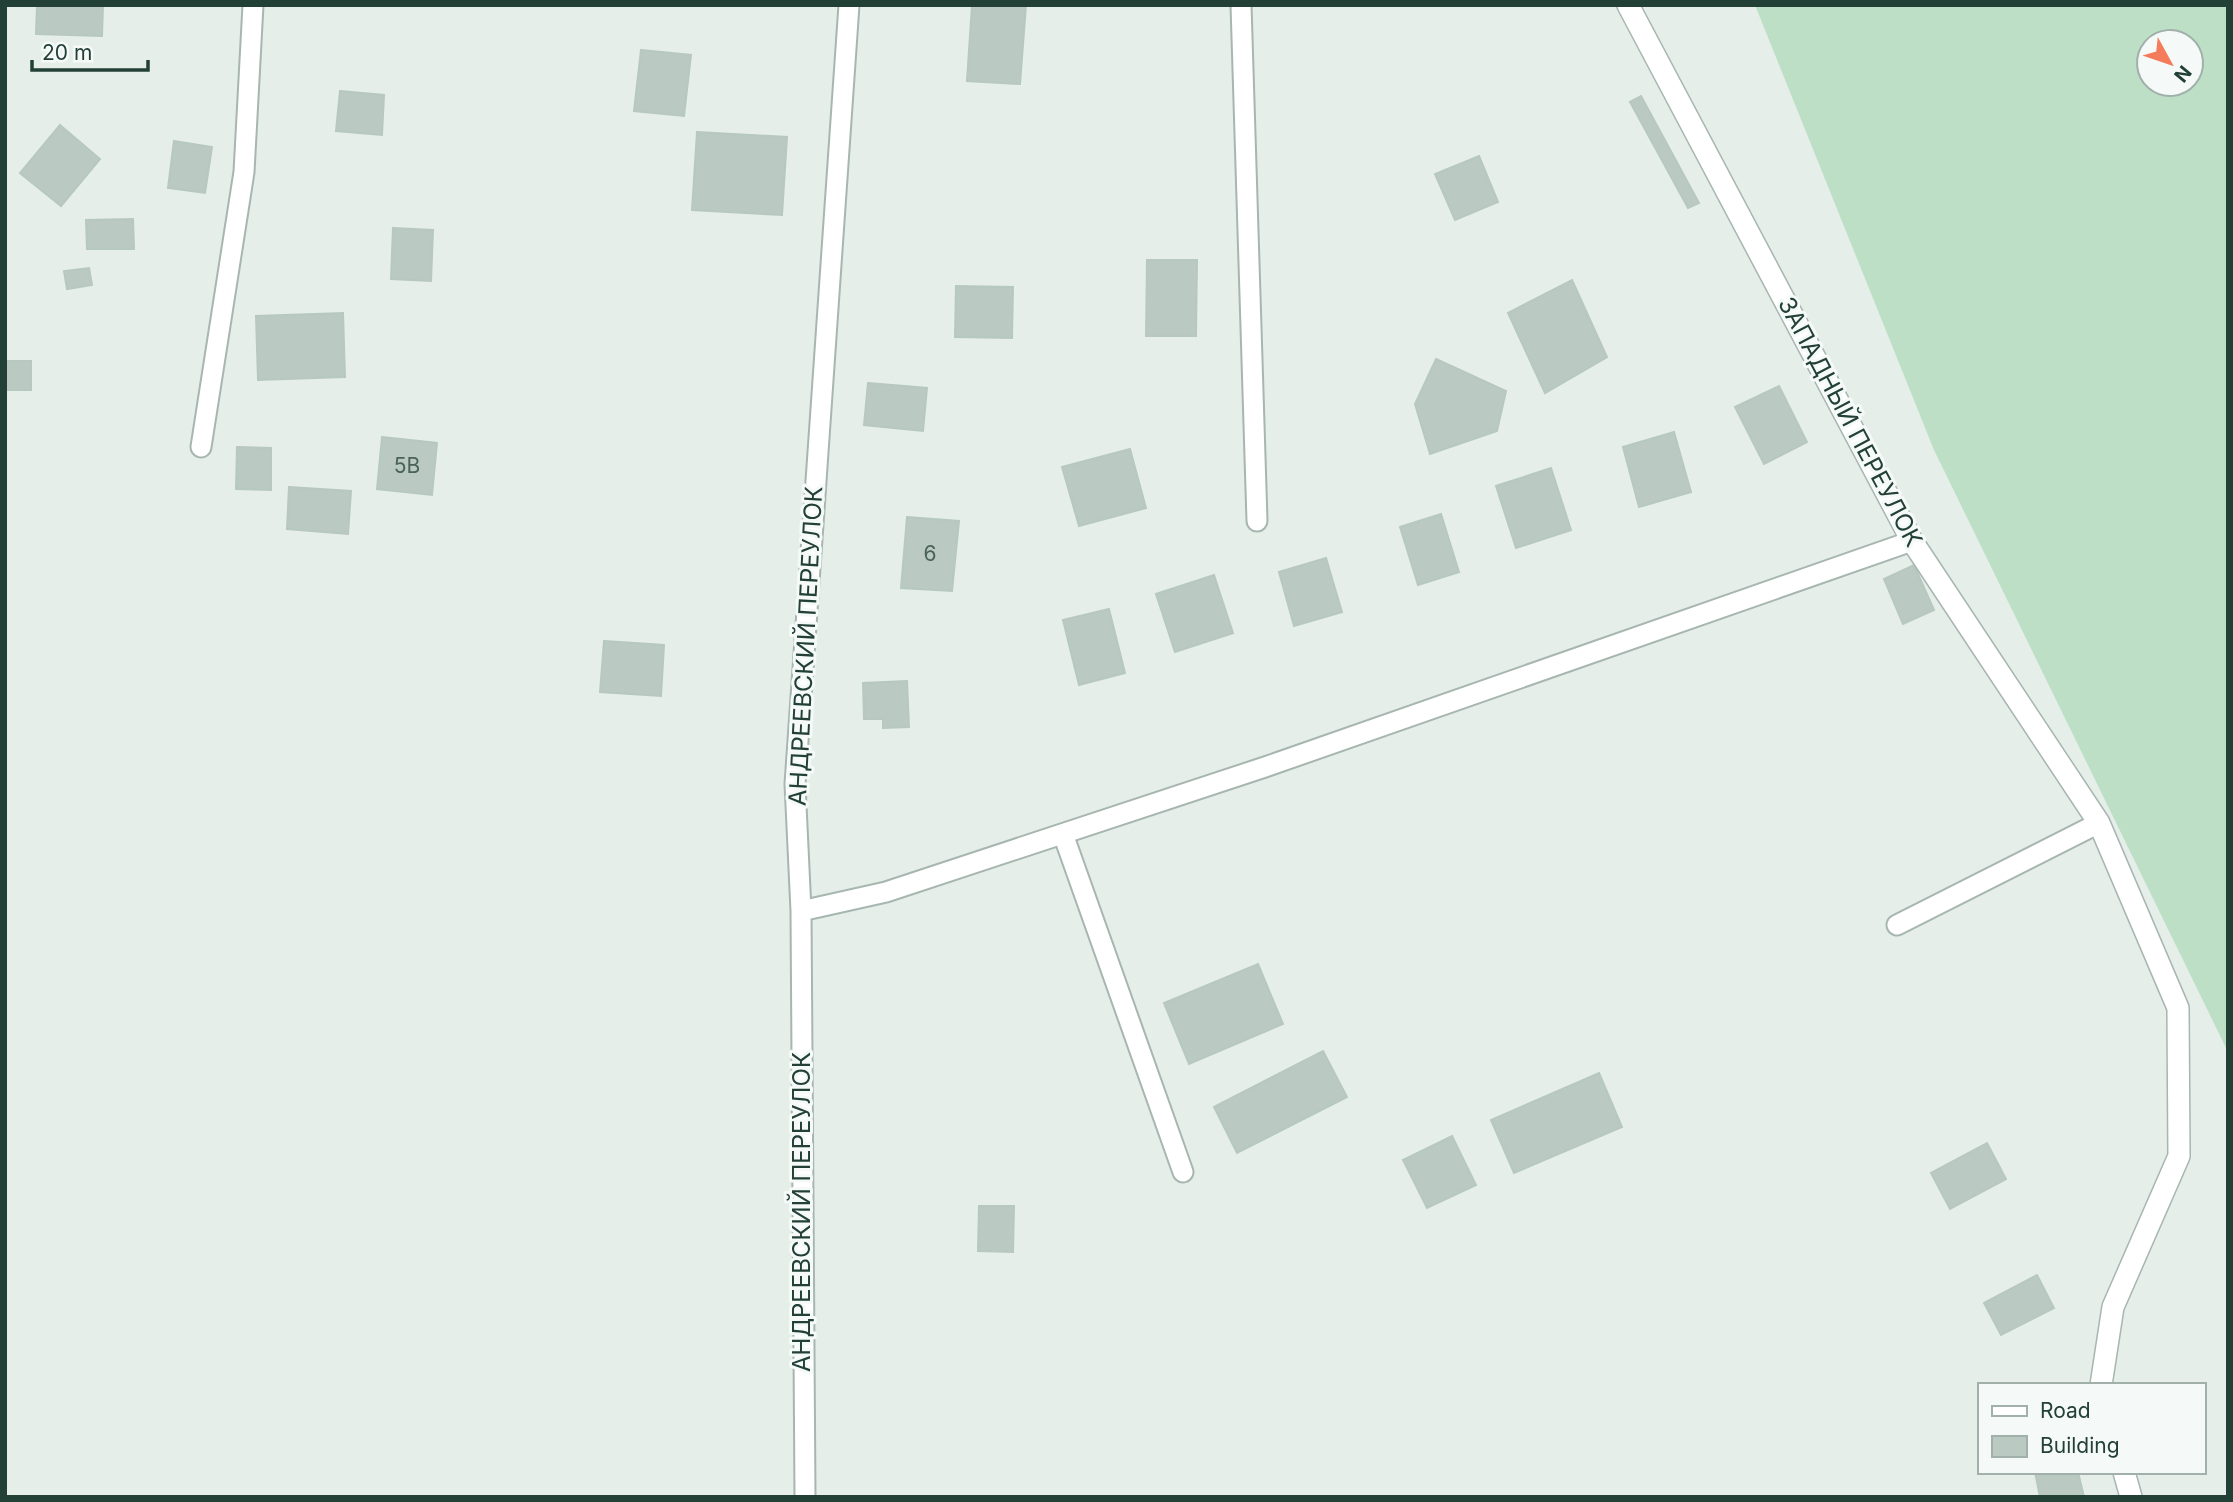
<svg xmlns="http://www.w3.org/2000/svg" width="2233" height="1502" viewBox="0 0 2233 1502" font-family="Inter,sans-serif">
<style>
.grass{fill:#bddfc5;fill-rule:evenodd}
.building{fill:#bac9c2;stroke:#b7c8c0;stroke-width:2}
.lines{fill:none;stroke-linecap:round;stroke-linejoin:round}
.service-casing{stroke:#a7b6b0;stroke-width:23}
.minor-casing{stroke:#a7b6b0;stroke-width:24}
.service{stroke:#fff;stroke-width:19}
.minor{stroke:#fff;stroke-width:21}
.labels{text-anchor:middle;stroke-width:6;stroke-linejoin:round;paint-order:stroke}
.number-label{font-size:21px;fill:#49625a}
.street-label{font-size:24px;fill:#234037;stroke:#f5faf8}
</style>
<rect width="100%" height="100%" fill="#e5eee9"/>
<path class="grass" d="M 1755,5 L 2228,5 L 2228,1052 L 1934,450 ZM 2149,42 L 2191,42 L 2191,84 L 2149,84 Z"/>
<path class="building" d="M 37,5 L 103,5 L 102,36 L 36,34 Z
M 972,5 L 1026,5 L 1020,84 L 967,81 Z
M 641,50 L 691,55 L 684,116 L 634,111 Z
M 340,91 L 384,95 L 382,135 L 336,131 Z
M 1641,96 L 1699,203 L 1688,208 L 1630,102 Z
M 60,125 L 100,159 L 61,206 L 20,173 Z
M 697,132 L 787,137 L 782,215 L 692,210 Z
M 174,141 L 212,147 L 205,193 L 168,188 Z
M 1479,156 L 1498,202 L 1455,220 L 1435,174 Z
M 133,219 L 134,249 L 87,249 L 86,220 Z
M 393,228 L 433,230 L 431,281 L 391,279 Z
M 1147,260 L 1197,260 L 1196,336 L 1146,336 Z
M 89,268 L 92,285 L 67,289 L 64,271 Z
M 1572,280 L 1607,357 L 1545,393 L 1508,313 Z
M 956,286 L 1013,287 L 1012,338 L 955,337 Z
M 343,313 L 345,377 L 258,380 L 256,316 Z
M 1436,359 L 1506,391 L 1497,431 L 1430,454 L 1415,404 Z
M 5,361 L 31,361 L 31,390 L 5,390 Z
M 868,383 L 927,388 L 923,431 L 864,425 Z
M 1779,386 L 1807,442 L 1764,464 L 1735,407 Z
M 1674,432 L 1691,492 L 1639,507 L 1623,447 Z
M 382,437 L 437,443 L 432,495 L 377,489 Z
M 237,447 L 271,448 L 271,490 L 236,489 Z
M 1130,449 L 1146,508 L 1079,526 L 1062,467 Z
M 1551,468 L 1571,530 L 1516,548 L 1496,486 Z
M 289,487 L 351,491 L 348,534 L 287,529 Z
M 1441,514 L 1459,572 L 1418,585 L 1400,527 Z
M 907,517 L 959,521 L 952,591 L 901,588 Z
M 1326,558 L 1342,612 L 1294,626 L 1279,572 Z
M 1914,565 L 1934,610 L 1903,624 L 1884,579 Z
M 1214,575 L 1233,633 L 1175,652 L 1156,594 Z
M 1109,609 L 1125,673 L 1079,685 L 1063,620 Z
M 604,641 L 664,645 L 661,696 L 600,692 Z
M 907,681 L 909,727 L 883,728 L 883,719 L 864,719 L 863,683 Z
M 1258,964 L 1283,1024 L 1189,1064 L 1164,1003 Z
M 1323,1051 L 1347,1097 L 1237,1153 L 1214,1107 Z
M 1599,1073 L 1622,1127 L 1514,1173 L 1491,1120 Z
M 1452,1136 L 1476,1185 L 1427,1208 L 1403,1160 Z
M 1987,1143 L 2006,1179 L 1950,1209 L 1931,1173 Z
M 979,1206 L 1014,1206 L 1013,1252 L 978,1251 Z
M 2037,1275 L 2054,1308 L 2001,1335 L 1984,1303 Z
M 2035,1472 L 2078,1472 L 2084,1497 L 2040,1497 Z"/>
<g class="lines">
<g class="service-casing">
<path id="service" d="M 1241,5 L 1257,521
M 201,447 L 244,172 L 253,5
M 1063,834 L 1183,1172
M 801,911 L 886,892 L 1265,767 L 1912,541
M 1897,925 L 2099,823
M 805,1497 L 801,911 L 795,784 L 849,5"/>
</g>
<g class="minor-casing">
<path id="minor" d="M 1628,5 L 1912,541 L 2099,823 L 2178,1008 L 2179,1156 L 2113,1307 L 2101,1385
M 2124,1472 L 2131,1497"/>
</g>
<use href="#service" class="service"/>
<use href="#minor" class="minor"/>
</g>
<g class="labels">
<g class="number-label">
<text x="407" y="473">5В</text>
<text x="930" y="561">6</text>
</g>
<g class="street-label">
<text transform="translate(1850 422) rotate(62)" y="8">ЗАПАДНЫЙ ПЕРЕУЛОК</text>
<text transform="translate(806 646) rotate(-87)" y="8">АНДРЕЕВСКИЙ ПЕРЕУЛОК</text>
<text transform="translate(802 1212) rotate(-90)" y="8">АНДРЕЕВСКИЙ ПЕРЕУЛОК</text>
</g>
</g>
<rect width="2233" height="1502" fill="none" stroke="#234037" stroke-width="14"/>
<rect x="1978" y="1383" width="228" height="91" fill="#f5faf8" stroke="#a1b0ab" stroke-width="2"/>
<rect x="1992" y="1406" width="35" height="10" fill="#ffffff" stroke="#a1b0ab" stroke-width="2"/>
<text x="2040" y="1418" font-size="21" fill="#234037">Road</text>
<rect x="1992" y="1436" width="35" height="21" fill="#bac9c2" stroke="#a1b0ab" stroke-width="2"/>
<text x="2040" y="1453" font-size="21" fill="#234037">Building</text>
<g transform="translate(2170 63) rotate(130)"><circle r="33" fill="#f5faf8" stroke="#a1b0ab" stroke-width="2"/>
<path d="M0-5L12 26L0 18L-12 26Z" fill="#f47c5d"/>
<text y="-10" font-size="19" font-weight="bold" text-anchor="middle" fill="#234037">N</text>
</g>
<path d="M32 60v10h116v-10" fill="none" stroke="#234037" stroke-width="3.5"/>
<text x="42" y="60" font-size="21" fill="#234037" stroke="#f5faf8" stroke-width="5" paint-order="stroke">20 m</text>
</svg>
